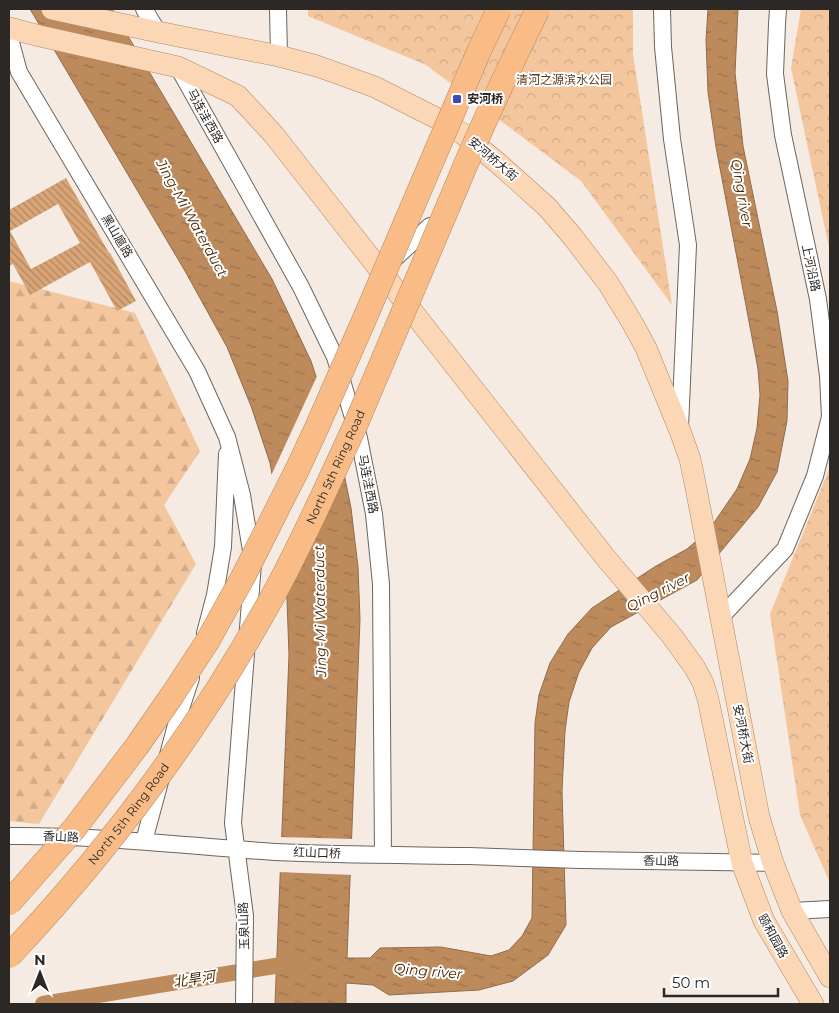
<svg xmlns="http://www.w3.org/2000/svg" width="839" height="1013" viewBox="0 0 839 1013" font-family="Montserrat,'Noto Sans SC',sans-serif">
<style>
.forest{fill:url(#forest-firs)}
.park{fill:url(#park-crowns)}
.water{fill:url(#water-ripples);stroke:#926d4c}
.pier{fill:#f5ebe3}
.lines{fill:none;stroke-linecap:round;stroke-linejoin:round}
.canal{stroke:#bd8a5c;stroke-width:16}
.building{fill:url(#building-back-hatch);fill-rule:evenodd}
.minor-casing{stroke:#6d655e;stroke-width:18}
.major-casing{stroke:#b18864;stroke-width:22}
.minor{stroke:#fff;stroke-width:16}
.major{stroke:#fbd7b6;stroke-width:21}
.minor-bridge-casing{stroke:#6d655e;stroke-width:18;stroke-linecap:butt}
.highway-bridge-casing{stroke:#b18864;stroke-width:25;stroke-linecap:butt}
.minor-bridge{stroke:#fff;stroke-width:16}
.highway-bridge{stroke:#f9bc86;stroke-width:24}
.poi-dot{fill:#3c48bc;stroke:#fff;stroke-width:2}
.labels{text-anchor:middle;stroke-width:4;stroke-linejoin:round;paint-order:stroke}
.park-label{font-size:12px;fill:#613d1a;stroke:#fff}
.poi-label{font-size:12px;font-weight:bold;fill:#2c2825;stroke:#fff;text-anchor:start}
.street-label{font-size:12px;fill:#2c2825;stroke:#fff}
.water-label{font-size:14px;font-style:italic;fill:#492701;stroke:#fff}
</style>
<defs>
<pattern id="forest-firs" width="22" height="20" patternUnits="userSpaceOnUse" patternTransform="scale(1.25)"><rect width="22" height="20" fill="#f4c69d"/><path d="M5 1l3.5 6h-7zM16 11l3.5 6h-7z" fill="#d1aa87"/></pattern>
<pattern id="park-crowns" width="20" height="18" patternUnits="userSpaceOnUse" patternTransform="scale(1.25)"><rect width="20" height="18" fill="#f4c69d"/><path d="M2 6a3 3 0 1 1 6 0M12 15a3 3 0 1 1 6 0" fill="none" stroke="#d1aa87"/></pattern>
<pattern id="water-ripples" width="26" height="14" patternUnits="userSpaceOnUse" patternTransform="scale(1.25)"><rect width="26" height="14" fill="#bd8a5c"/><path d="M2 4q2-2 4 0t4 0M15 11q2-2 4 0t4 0" fill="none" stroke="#9a714c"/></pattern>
<pattern id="building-back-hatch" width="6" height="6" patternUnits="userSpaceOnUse" patternTransform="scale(1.25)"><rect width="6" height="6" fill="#d9a576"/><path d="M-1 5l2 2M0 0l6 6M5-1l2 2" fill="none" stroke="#b08661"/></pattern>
</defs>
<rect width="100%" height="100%" fill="#f5ebe3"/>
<path class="forest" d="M 9,281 L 135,313 L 200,451 L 164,505 L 196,564 L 39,824 L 9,821 Z"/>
<path class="park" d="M 308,9 L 633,9 L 633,54 L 672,305 L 581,181 L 426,65 L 308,16 Z
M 801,9 L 830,9 L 830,252 L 791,68 Z
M 830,467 L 830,883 L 800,815 L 770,614 Z"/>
<path class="water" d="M 30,9 L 112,9 L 272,279 L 311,361 L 338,444 L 351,508 L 358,567 L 360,619 L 347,958 L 370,958 L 380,948 L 441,947 L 491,956 L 509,950 L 522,936 L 532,918 L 535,723 L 539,695 L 550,663 L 568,634 L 592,608 L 656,566 L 687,549 L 709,530 L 737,489 L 750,459 L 757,428 L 760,395 L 758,369 L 716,147 L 708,92 L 706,40 L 708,9 L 738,9 L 735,73 L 743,146 L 777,311 L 788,381 L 787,421 L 777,472 L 758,507 L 697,580 L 611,627 L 592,648 L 579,672 L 569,702 L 565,731 L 562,791 L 566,925 L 548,955 L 513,981 L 479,990 L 389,995 L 373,985 L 346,983 L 346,1004 L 275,1004 L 289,655 L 285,545 L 270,463 L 251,406 L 227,347 L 185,271 Z"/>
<path class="pier" d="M 318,374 L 341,443 L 284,587 L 283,545 L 270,478 Z
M 279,837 L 354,839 L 353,875 L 277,872 Z"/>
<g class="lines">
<path class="canal" d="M 43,1004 L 287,964 L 298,964"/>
</g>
<path class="building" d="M 66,178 L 109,253 L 110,253 L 136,301 L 117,311 L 90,262 L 30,295 L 13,264 L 9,266 L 9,210 ZM 58,204 L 80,243 L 31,269 L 10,231 Z"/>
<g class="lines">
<g class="minor-casing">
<path id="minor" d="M 144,9 L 158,32
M 278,9 L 279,56
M 662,9 L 663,47 L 672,139 L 688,245 L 680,427
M 9,35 L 19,72 L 197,371 L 227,437 L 242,495 L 253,563 L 233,823 L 245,916 L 244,1004
M 178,67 L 301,287 L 335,357 L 359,438 L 374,514 L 381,584 L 383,854
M 393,260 L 430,226
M 721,617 L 785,549 L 815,476 L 830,417 L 828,376 L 818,299 L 783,135 L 775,74 L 777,24 L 778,9
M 205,633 L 215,595 L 223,547 L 227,454
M 168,755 L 177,721 L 191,678
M 9,836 C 98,835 186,846 275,852 C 339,855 404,855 469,856
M 144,841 L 161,778
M 580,860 L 773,863
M 792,911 L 830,909"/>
</g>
<g class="major-casing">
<path id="major" d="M 52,9 L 158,32 L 279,56 L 317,66 L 375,87 L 442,121 L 463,134 L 499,164 L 547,207 L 572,236 L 608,283 L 633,324 L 646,348 L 680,431 L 690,459 L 696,488 L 759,817 L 773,863 L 792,911 L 830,977
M 9,28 L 40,36 L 178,67 L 238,96 L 274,135 L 605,557 L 672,636 L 695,668 L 703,683 L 708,699 L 742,863 L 764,921 L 813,1004"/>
</g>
<use href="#minor" class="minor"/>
<use href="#major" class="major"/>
<g class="minor-bridge-casing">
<path id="minor-bridge" d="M 469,856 L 580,860"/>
</g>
<g class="highway-bridge-casing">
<g id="highway-bridge">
<path d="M 9,903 L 74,829 L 137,746 L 171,697 L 207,642 L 243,577 L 297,470 L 317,427 L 364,320 L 479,51 L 499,9"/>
<path id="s1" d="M 9,956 C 112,847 202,725 274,594 C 304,539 329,482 355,426 C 390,345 424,264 458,183 C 482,124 510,66 538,9"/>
</g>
</g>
<use href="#minor-bridge" class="minor-bridge"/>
<use href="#highway-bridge" class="highway-bridge"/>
</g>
<rect class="poi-dot" x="452" y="94" width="10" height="10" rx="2.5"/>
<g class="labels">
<g class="park-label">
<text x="564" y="84">清河之源滨水公园</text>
</g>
<g class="poi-label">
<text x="467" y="103">安河桥</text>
</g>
<g class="street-label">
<text transform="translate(205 116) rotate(61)" y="4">马连洼西路</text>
<text transform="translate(493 159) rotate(40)" y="4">安河桥大街</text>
<text transform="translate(117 236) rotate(59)" y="4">黑山扈路</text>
<text transform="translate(811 268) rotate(78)" y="4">上河沿路</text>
<text dy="4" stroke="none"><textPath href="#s1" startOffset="591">North 5th Ring Road</textPath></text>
<text transform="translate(368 484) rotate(79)" y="4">马连洼西路</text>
<text transform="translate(743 734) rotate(79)" y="4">安河桥大街</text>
<text dy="4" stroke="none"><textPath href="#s1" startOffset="186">North 5th Ring Road</textPath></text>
<text transform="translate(61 837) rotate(2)" y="4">香山路</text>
<text transform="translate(317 853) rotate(2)" y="4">红山口桥</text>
<text transform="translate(661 861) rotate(1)" y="4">香山路</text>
<text transform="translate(244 926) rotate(-92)" y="4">玉泉山路</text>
<text transform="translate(773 936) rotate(61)" y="4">颐和园路</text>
</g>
<g class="water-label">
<text transform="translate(742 193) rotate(80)" y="5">Qing river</text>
<text transform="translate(192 218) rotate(61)" y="5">Jing-Mi Waterduct</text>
<text transform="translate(658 592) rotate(-27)" y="5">Qing river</text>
<text transform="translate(320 611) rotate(-91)" y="5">Jing-Mi Waterduct</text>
<text transform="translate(428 971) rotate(5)" y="5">Qing river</text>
<text transform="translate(194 979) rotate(-9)" y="5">北旱河</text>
</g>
</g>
<rect width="839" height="1013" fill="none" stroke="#2c2825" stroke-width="20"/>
<g transform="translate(40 973)" stroke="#ffffff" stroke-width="4" paint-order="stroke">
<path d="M0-4L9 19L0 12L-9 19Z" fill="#2c2825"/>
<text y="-8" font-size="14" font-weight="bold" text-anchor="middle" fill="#2c2825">N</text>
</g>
<path d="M664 988v8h114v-8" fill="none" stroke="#2c2825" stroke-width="2.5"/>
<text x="672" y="988" font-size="15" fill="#2c2825" stroke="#ffffff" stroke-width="4" paint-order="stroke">50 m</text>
</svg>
